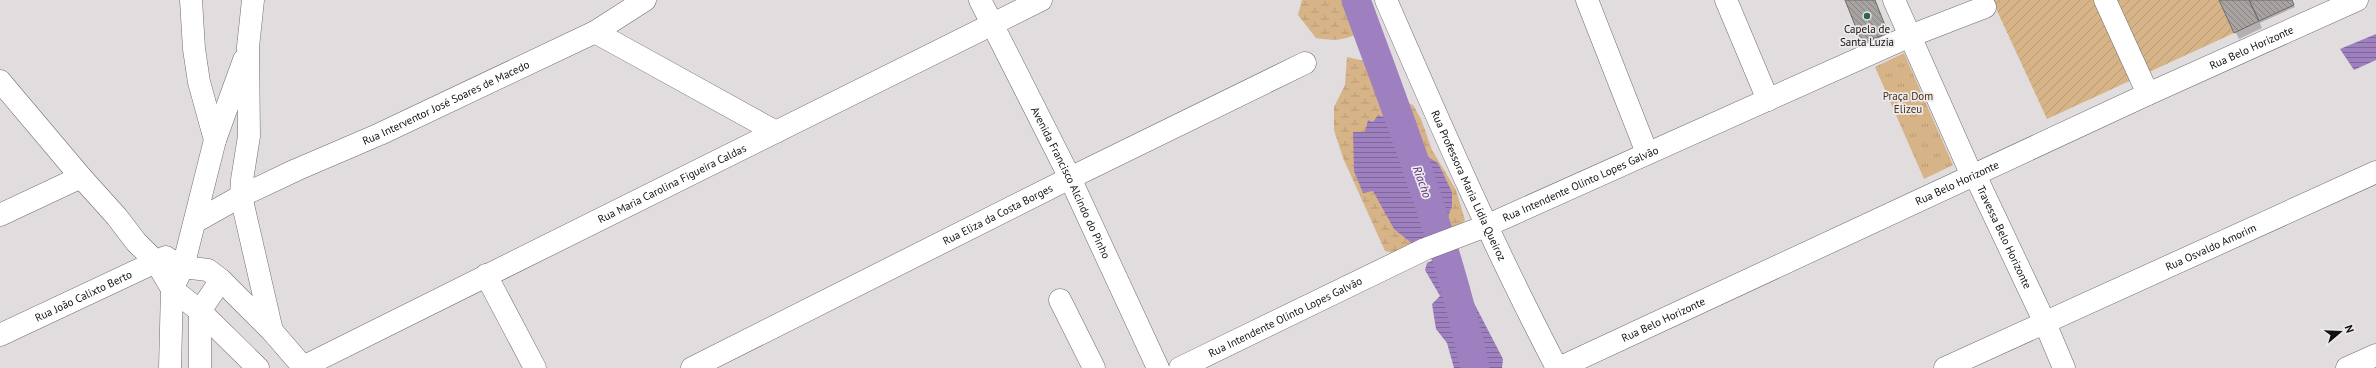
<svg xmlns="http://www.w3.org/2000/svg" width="2376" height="368" viewBox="0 0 2376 368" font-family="'PT Sans',sans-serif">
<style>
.wetland{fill:url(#wetland-marsh)}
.park{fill:url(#park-tufts)}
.garden{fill:url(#garden-furrows)}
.water{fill:url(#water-rules)}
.shadow{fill:#0003}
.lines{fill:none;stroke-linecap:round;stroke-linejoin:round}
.river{stroke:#9e7fbf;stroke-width:29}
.building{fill:url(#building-back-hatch);stroke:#6e6b6a}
.minor-casing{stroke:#706c6d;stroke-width:23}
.minor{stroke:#fff;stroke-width:22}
.poi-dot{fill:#296752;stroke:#eeeaeb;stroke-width:1.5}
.labels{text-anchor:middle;stroke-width:3.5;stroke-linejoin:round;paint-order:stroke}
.poi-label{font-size:11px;fill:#121111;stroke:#eeeaeb}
.street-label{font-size:11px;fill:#121111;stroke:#eeeaeb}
.park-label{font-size:11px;fill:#473216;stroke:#eeeaeb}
.water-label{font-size:12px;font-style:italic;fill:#582e7d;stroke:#eeeaeb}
</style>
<defs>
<pattern id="wetland-marsh" width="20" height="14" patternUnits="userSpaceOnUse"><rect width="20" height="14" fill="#d7b488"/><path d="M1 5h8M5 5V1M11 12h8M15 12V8" fill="none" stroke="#b89a74"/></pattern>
<pattern id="park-tufts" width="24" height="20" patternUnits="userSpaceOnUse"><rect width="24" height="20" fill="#d7b488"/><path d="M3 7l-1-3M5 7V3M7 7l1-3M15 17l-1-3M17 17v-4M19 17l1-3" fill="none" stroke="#b89a74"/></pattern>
<pattern id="garden-furrows" width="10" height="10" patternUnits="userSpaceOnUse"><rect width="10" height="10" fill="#d7b488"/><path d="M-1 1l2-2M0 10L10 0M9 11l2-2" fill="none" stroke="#b89a74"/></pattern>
<pattern id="water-rules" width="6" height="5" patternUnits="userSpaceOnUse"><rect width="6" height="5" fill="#9e7fbf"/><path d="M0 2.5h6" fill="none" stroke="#7f679a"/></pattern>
<pattern id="building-back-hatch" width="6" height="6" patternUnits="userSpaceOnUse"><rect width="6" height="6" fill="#a6a3a1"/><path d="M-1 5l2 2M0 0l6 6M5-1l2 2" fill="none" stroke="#868382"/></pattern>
</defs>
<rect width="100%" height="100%" fill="#e1ddde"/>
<path class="wetland" d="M 1302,0 L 1369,0 L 1378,21 C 1354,37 1344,43 1316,38 L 1298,15 Z
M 1347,57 L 1365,61 L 1378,89 L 1413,105 L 1421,119 L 1432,150 L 1456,190 L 1465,220 L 1453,231 L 1403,255 L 1385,251 L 1343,158 L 1334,130 L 1334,107 L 1345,85 Z"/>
<path class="park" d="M 1904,53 L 1953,165 L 1924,179 L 1875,67 Z"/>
<path class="garden" d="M 1992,0 L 2219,0 L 2234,33 L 2047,119 Z"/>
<path class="water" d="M 2376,34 L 2376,60 L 2354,70 L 2340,49 Z
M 1378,115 L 1396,122 L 1415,142 L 1418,151 L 1424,149 L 1428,157 L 1438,163 L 1452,192 L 1452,206 L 1446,222 L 1430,236 L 1414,245 L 1394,229 L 1373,191 L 1363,193 L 1354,171 L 1353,132 L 1365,132 L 1368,120 L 1373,122 Z
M 1450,257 L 1460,268 L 1474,303 L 1503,359 L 1502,368 L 1454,368 L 1447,343 L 1436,329 L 1432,304 L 1440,296 L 1425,270 L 1427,263 L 1438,258 Z"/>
<path class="shadow" d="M 1846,0 L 1875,0 L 1891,40 L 1867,49 Z
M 2220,0 L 2291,0 L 2295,7 L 2260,23 L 2262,28 L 2239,39 Z"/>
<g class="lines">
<path class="river" d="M 1356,0 C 1400,121 1448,242 1475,368"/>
</g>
<path class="building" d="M 1845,0 L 1875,0 L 1888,33 L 1862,43 Z
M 2219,0 L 2249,0 L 2259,21 L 2234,33 Z
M 2249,0 L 2292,0 L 2294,5 L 2259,21 Z"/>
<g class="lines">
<g class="minor-casing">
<g id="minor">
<path d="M 253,0 L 248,47 L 249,136 L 242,180 L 241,196 L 272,331"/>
<path id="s1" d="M 980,0 L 1070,178 L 1158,368"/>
<path id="s2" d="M 1386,0 C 1440,124 1494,248 1557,368"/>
<path d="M 1587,0 L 1647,153"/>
<path d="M 1726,0 L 1768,100"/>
<path id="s3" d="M 1894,0 L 1969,169 L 1975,175 L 2045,323 L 2064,368"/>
<path d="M 2105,0 L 2148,94"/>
<path d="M 595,32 L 776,132"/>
<path d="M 0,81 L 81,177 L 117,217 L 136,242 L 156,262 L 172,289 L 200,311 L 258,368"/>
<path d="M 215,140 L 244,60"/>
<path d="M 0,215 L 81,177"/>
<path id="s4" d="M 195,222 L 241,196 L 296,170 L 380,134 L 595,32 L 645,0"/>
<path d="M 171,260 L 183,267 L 208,270 L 221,280 L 272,331 L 304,368"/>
<path d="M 486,275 L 535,368"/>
<path d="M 1060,300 L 1094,368"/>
<path id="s5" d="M 0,335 L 166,257"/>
<path id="s6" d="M 303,367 L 1041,0"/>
<path d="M 170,368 L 172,289 L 183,267 L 215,140 L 199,82 L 194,49 L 191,0"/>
<path d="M 200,368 L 200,311 L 221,280"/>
<path id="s7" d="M 692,368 L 1070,178 L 1305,63"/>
<path id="s8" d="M 1180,368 L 1425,249 L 1486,226 L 1910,36 L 1985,7"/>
<path id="s9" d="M 1559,368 L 2148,94 L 2357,0"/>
<path id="s10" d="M 1945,368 L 2376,172"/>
<path d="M 2347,368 L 2376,355"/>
</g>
</g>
<use href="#minor" class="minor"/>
</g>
<circle class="poi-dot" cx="1867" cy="16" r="4"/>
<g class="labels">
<g class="poi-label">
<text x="1867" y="33">Capela de<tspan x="1867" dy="13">Santa Luzia</tspan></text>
</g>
<g class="street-label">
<text dy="4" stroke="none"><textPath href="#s9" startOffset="763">Rua Belo Horizonte</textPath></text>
<text dy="4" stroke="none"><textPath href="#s4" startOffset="278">Rua Interventor José Soares de Macedo</textPath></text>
<text dy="4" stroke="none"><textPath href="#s6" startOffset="412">Rua Maria Carolina Figueira Caldas</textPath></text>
<text dy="4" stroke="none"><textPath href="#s1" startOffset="204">Avenida Francisco Alcindo do Pinho</textPath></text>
<text dy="4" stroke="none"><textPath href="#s8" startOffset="441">Rua Intendente Olinto Lopes Galvão</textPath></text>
<text dy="4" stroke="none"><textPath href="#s9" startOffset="439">Rua Belo Horizonte</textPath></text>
<text dy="4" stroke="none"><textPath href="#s2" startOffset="203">Rua Professora Maria Lídia Queiroz</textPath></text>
<text dy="4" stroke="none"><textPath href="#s7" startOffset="342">Rua Eliza da Costa Borges</textPath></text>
<text dy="4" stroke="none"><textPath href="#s3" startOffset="262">Travessa Belo Horizonte</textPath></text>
<text dy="4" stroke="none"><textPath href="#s10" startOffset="292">Rua Osvaldo Amorim</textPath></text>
<text dy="4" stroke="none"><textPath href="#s5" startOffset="92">Rua João Calixto Berto</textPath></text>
<text dy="4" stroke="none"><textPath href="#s8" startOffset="117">Rua Intendente Olinto Lopes Galvão</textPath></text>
<text dy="4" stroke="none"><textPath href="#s9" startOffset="115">Rua Belo Horizonte</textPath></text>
</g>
<g class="park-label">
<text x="1908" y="100">Praça Dom<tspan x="1908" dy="13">Elizeu</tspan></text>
</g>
<g class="water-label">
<text transform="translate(1422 182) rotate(70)" y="4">Riacho</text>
</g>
</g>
<g transform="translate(2340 332) rotate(71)" stroke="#eeeaeb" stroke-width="3" paint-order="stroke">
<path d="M0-3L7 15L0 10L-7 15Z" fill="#121111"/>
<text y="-6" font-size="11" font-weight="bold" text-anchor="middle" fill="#121111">N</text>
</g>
</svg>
